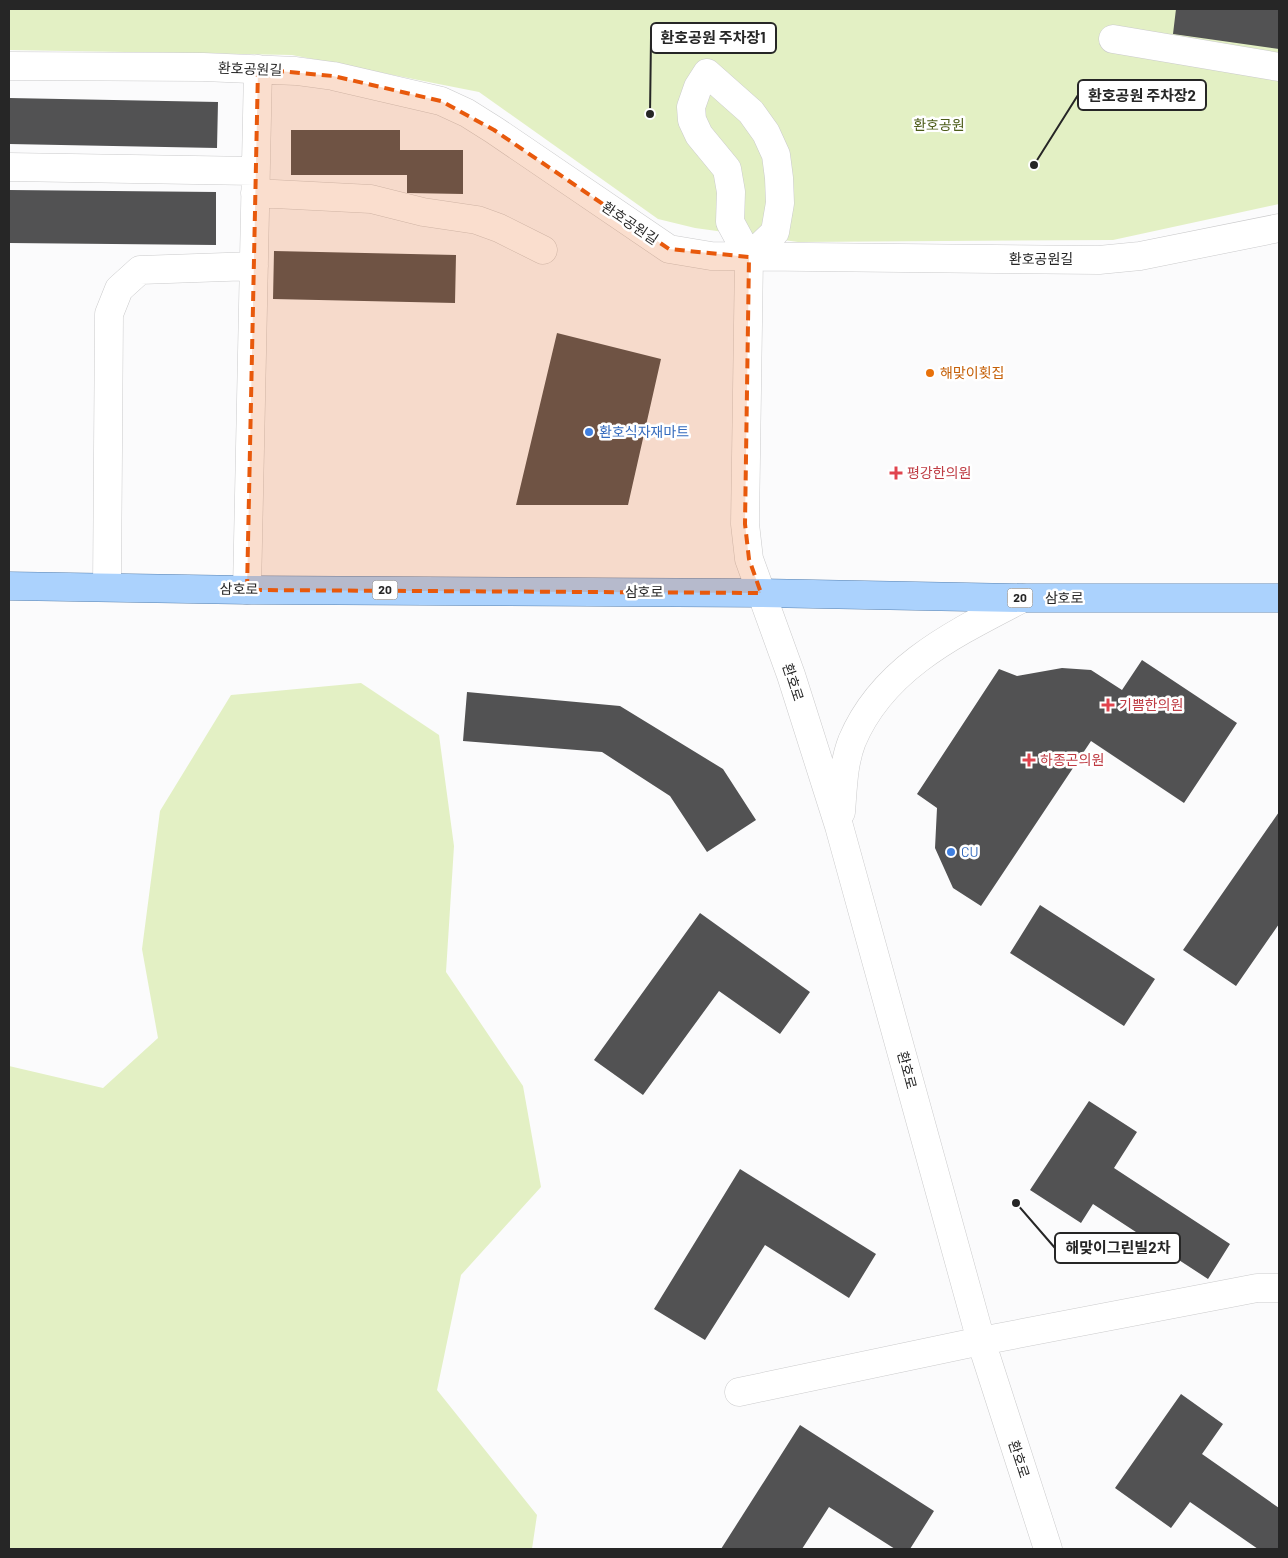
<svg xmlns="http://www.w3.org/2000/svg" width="1288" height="1558" viewBox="0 0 1288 1558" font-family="Barlow,'Noto Sans KR',sans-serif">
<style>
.green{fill:#e3f0c4}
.building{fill:#525253}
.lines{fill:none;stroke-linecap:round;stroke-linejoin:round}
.minor-casing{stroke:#cbcbcc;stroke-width:29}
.major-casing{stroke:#5882b0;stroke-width:29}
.minor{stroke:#fff;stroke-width:28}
.major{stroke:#abd2fd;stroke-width:28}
.marked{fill:#e8590c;fill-opacity:0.2;stroke:#e8590c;stroke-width:4;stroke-dasharray:10 6;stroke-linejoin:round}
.food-dot{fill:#e8710a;stroke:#fff;stroke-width:2}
.shop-dot{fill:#3f7fe0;stroke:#fff;stroke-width:2}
.health-dot{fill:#e0444e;stroke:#fff;stroke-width:2}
.labels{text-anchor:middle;stroke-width:5;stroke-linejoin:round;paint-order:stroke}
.shield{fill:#fff;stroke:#676767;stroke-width:1}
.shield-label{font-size:12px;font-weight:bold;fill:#262626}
.street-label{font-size:14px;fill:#262626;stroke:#fff}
.park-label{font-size:14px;fill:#4c5c19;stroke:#fff}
.food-label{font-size:14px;fill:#c56008;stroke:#fff;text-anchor:start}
.shop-label{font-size:14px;fill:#366cbe;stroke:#fff;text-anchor:start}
.health-label{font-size:14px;fill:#be3a42;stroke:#fff;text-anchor:start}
.leader{fill:none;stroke:#262626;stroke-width:2}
.callout-dot{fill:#262626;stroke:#fff;stroke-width:2}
.callout{fill:#fff;stroke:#262626;stroke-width:2}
.callout-label{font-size:15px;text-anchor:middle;font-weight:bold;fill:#262626}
</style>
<rect width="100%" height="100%" fill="#fbfbfc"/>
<path class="green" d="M 9,9 L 1279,9 L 1279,204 L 1113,240 L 798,242 L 695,228 L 658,219 L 479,92 L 292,55 L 9,50 Z
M 361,683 L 439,735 L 454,846 L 446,972 L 523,1086 L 541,1187 L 461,1275 L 437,1390 L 537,1515 L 532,1549 L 9,1549 L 9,1066 L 103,1088 L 158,1038 L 142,949 L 160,811 L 231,695 Z"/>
<path class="building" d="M 1176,9 L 1279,9 L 1279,49 L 1173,34 Z
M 9,98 L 218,102 L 217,148 L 9,144 Z
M 291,130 L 400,130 L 400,150 L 463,150 L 463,194 L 407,193 L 407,175 L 291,175 Z
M 9,190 L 216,192 L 216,245 L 9,243 Z
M 274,251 L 456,255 L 455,303 L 273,299 Z
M 557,333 L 661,359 L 628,505 L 516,505 Z
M 1142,660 L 1237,723 L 1184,803 L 1091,741 L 981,906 L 953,888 L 935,848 L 937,808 L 917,794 L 999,669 L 1017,676 L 1062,668 L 1091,670 L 1122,690 Z
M 467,692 L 620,706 L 723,769 L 756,820 L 707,852 L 670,796 L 602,752 L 463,741 Z
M 1279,812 L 1279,924 L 1236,986 L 1183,950 Z
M 1040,905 L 1155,979 L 1124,1026 L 1010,953 Z
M 700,913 L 810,992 L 780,1034 L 719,991 L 643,1095 L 594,1060 Z
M 1089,1101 L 1137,1132 L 1114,1168 L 1230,1244 L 1208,1279 L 1093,1204 L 1081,1223 L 1030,1190 Z
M 740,1169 L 876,1254 L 849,1298 L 765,1245 L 705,1340 L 654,1309 Z
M 1181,1394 L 1223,1424 L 1202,1454 L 1279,1508 L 1279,1549 L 1258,1549 L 1190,1502 L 1171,1528 L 1115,1488 Z
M 800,1425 L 934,1511 L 910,1549 L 895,1549 L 829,1507 L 802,1549 L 721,1549 Z"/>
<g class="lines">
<g class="minor-casing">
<path id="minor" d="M 1113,39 L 1279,67
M 9,66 L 203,67 L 296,71 L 333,76 L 441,101 L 467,113 L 494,130 L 669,249 L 711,256 L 1099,260 L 1140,256 L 1279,228
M 9,167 L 255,171
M 255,193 L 371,199 L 423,212 L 477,220 L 499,228 L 543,250
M 749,257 L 775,232 L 780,203 L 779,178 L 776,155 L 766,133 L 751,112 L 707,73 L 698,87 L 691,107 L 692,120 L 699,135 L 727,169 L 731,192 L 730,222 L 749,257 L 745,524 L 749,559 L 791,675 L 839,826 L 981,1341 L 1048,1549
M 107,587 L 109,314 L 119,289 L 140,270 L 254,266
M 247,590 L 258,69
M 841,812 C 843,789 843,764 852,741 C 883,667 956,633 1023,598
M 739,1392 L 981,1341 L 1257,1288 L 1279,1288"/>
</g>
<g class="major-casing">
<path id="major" d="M 9,586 L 247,590 L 761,593 L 1023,598 L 1279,598"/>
</g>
<use href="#minor" class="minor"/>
<use href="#major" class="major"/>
</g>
<path class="marked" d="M 258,69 L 333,76 L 441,101 L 494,130 L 669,249 L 749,257 L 745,524 L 749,559 L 761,593 L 247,590 Z"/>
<circle class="food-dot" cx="930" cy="373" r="5"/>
<g class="shop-dot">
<circle cx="589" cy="432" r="5"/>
<circle cx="951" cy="852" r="5"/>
</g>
<g class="health-dot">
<path d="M893.5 465.5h5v5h5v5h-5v5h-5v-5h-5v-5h5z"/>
<path d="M1105.5 697.5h5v5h5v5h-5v5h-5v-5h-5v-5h5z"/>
<path d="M1026.5 752.5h5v5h5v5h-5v5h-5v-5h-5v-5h5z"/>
</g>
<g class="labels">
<g class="shield">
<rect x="372.5" y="580.5" width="25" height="19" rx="4"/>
<rect x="1007.5" y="588.5" width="25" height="19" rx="4"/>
</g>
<g class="shield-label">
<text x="385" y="594">20</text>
<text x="1020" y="602">20</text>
</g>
<g class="street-label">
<text transform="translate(250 69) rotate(2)" y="5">환호공원길</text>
<text transform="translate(630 223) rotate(34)" y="5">환호공원길</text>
<text x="1041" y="264">환호공원길</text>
<text transform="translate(239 589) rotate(1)" y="5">삼호로</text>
<text x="644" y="597">삼호로</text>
<text x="1064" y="603">삼호로</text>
<text transform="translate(793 682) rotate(72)" y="5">환호로</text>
<text transform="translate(907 1070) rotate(75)" y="5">환호로</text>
<text transform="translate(1019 1459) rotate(72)" y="5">환호로</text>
</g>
<g class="park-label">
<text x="939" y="130">환호공원</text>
</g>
<g class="food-label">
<text x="940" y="378">해맞이횟집</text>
</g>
<g class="shop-label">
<text x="599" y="437">환호식자재마트</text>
<text x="961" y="857">CU</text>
</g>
<g class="health-label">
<text x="907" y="478">평강한의원</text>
<text x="1119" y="710">기쁨한의원</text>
<text x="1040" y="765">하종곤의원</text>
</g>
</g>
<path class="leader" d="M650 114L651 38M1034 165L1078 95M1016 1203L1055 1248"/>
<g class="callout-dot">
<circle cx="650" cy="114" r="5"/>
<circle cx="1034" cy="165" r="5"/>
<circle cx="1016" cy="1203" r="5"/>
</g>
<g class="callout">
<rect x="651" y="23" width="125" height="30" rx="5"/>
<rect x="1078" y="80" width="128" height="30" rx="5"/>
<rect x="1055" y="1233" width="125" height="30" rx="5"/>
</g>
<g class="callout-label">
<text x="713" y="43">환호공원 주차장1</text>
<text x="1142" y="101">환호공원 주차장2</text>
<text x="1118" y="1253">해맞이그린빌2차</text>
</g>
<rect width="1288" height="1558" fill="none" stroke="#262626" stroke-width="20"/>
</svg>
